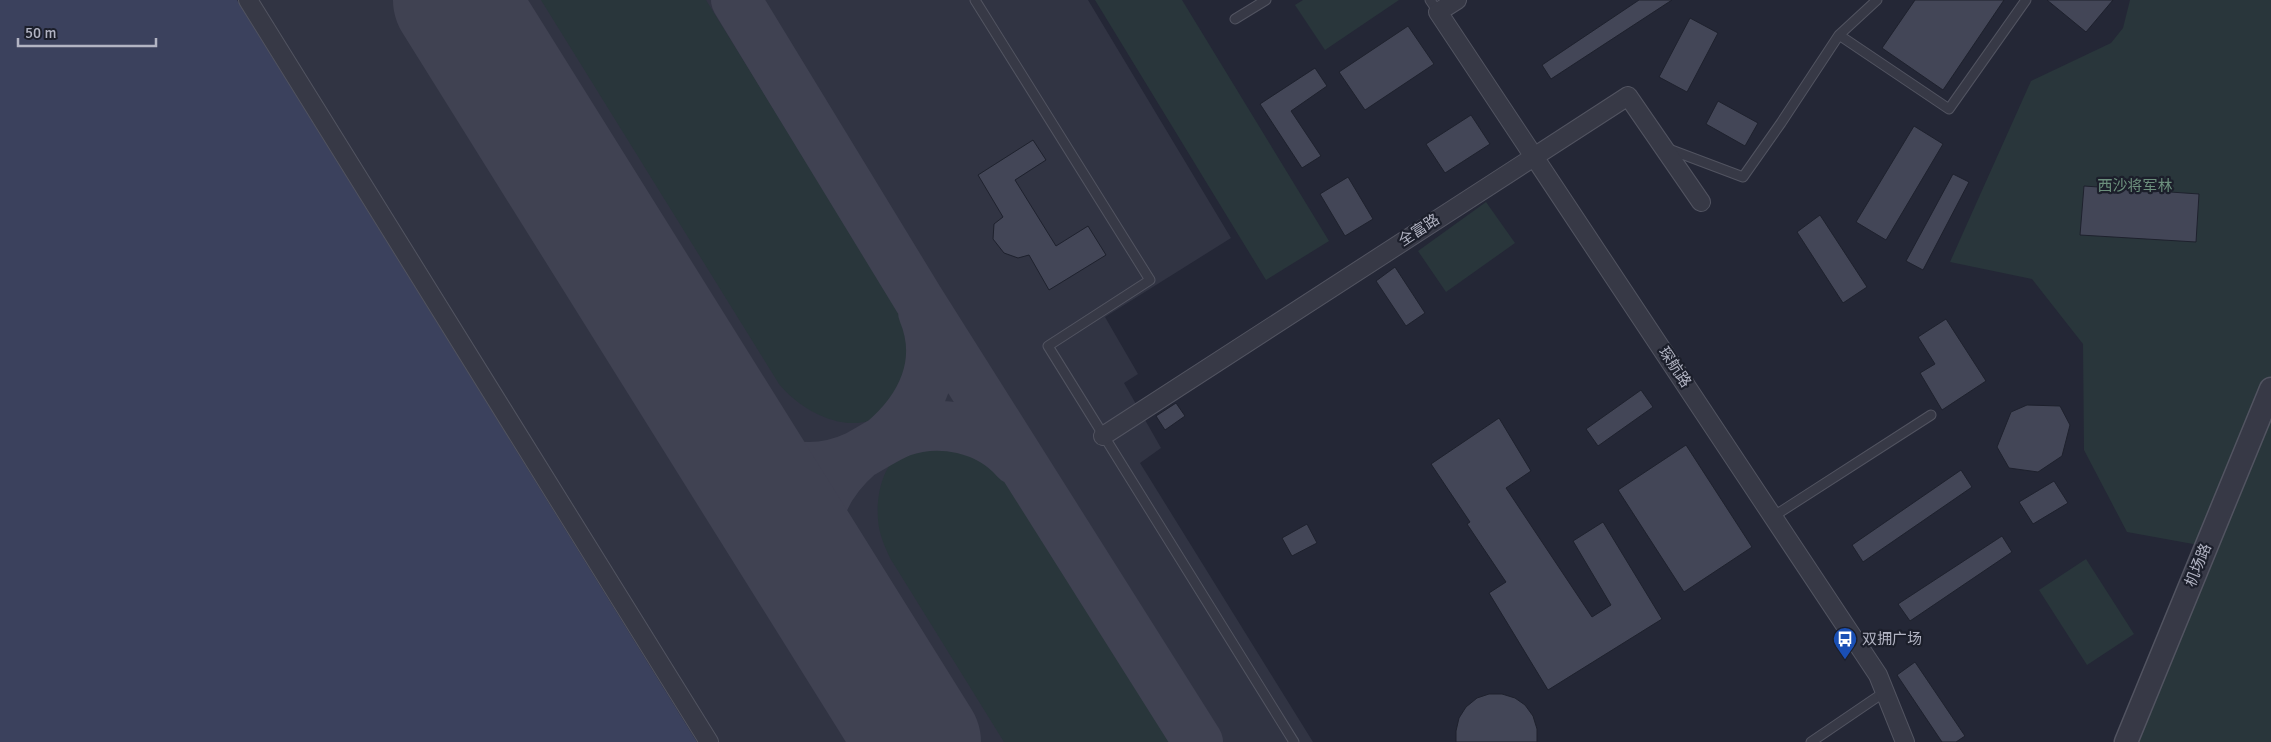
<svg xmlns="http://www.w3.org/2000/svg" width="2271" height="742" viewBox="0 0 2271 742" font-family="Signika,'Noto Sans SC',sans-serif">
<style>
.airport{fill:#313443}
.green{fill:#29363b}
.water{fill:#3b415d}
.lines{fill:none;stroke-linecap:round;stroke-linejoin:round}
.taxiway{stroke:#404252;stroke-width:50}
.runway{stroke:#404252;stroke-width:124}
.building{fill:#434657;stroke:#1e212d}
.service-casing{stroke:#525461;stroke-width:11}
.minor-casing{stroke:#525461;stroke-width:20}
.tertiary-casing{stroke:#525461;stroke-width:25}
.service{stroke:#373946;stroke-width:9}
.minor{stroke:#373946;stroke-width:18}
.tertiary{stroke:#373946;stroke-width:22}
.labels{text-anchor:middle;stroke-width:4.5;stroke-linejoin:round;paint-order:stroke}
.park-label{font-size:15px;fill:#6c907d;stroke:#1c1f2b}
.street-label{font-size:15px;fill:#b2b4c3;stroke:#1c1f2b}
.poi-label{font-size:15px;fill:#b2b4c3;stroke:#1c1f2b;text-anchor:start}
</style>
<rect width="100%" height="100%" fill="#242736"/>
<path class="airport" d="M 237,0 L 1088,0 L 1231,238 L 1105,317 L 1138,374 L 1124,383 L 1161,448 L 1140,463 L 1313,742 L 697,742 Z"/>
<path class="green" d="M 541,0 L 706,0 L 899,312 C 904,327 911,343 910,360 C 909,369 906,378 903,386 C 880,447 811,423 779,384 Z
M 1095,0 L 1182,0 L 1329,241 L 1266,280 Z
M 1303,0 L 1399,0 L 1325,50 L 1295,5 Z
M 2130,0 L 2271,0 L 2271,742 L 2138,742 L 2215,548 L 2127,532 L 2084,450 L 2083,344 L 2032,279 L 1950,262 L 2031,81 L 2111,43 L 2123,28 Z
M 1486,202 L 1515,243 L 1446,292 L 1418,251 Z
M 932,444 C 964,448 984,456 1006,480 L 1170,742 L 1004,742 L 890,558 C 886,549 882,541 880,532 C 874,508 879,467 902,453 C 912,448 922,446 932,444 Z
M 2086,559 L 2134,634 L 2087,665 L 2039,590 Z"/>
<path class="water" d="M 0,0 L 237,0 L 697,742 L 0,742 Z"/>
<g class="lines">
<path class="taxiway" d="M 736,0 L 919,300 L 1198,742
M 725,431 C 762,466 810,478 857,456 C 872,448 886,438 901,432 C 940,418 988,428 1016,460
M 883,441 C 922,408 944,362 923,312
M 822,586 C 806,533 818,491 859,455"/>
<path class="runway" d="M 455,0 L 919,742"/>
</g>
<path class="building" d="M 1639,0 L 1672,0 L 1551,79 L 1542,65 Z
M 1915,0 L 2004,0 L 1943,90 L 1882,48 Z
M 2047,0 L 2113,0 L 2086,32 Z
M 1690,18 L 1718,33 L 1687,92 L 1659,77 Z
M 1408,26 L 1434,64 L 1365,110 L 1339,72 Z
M 1315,68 L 1327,86 L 1291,111 L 1321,156 L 1302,168 L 1260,104 Z
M 1718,101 L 1758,123 L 1745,146 L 1706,124 Z
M 1471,115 L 1490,144 L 1445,173 L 1426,144 Z
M 1914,126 L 1943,144 L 1886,240 L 1856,222 Z
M 1033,140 L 1046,160 L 1015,180 L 1056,246 L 1088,226 L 1106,255 L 1049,290 L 1029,255 L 1018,258 L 1004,253 L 993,239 L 994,224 L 1003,217 L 978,175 Z
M 1953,174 L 1969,182 L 1923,270 L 1906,261 Z
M 1348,177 L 1373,219 L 1345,236 L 1320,194 Z
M 2084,186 L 2199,194 L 2196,242 L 2080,235 Z
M 1820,215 L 1867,287 L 1843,303 L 1797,232 Z
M 1395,267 L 1425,313 L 1406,326 L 1376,281 Z
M 1946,319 L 1986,381 L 1942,410 L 1920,373 L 1935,364 L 1918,337 Z
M 1641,390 L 1653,407 L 1598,446 L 1586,429 Z
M 1176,403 L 1185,416 L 1165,430 L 1156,416 Z
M 2027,405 L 2060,406 L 2070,425 L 2062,456 L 2038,472 L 2009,468 L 1997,447 L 2011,412 Z
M 1499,418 L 1531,471 L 1506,488 L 1592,617 L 1611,605 L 1573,541 L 1603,522 L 1662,619 L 1548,690 L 1489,593 L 1506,582 L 1467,524 L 1470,522 L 1431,464 Z
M 1686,445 L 1752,547 L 1684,592 L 1618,490 Z
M 1961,470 L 1972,487 L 1863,562 L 1852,545 Z
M 2054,481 L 2068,503 L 2033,524 L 2019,502 Z
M 1307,524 L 1317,543 L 1292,556 L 1282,538 Z
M 2002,536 L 2012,552 L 1910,621 L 1898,604 Z
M 1915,662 L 1965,736 L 1956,742 L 1942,742 L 1897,675 Z
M 1489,694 L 1502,694 L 1515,698 L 1525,705 L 1533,716 L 1537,729 L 1537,742 L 1456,742 L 1456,731 L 1459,718 L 1466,707 L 1477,698 Z"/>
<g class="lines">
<g class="service-casing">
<path id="service" d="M 975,0 L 1150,280 L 1048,346 L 1294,742
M 1430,0 L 1438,12
M 1235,19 L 1266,0
M 1839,35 L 1949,109 L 2026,0
M 1666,148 L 1743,177 L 1781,123 L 1839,35 L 1877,0
M 1774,516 L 1931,415
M 1811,742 L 1886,691"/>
</g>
<g class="minor-casing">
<path id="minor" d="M 248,0 L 709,742
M 1457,0 L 1438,12 L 1878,675 L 1905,742
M 1103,436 L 1628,96 L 1701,202"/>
</g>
<g class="tertiary-casing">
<path id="tertiary" d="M 2126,742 L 2271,389"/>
</g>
<use href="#service" class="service"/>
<use href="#minor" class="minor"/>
<use href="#tertiary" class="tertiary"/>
</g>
<defs>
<g id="bus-pin" transform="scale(1.25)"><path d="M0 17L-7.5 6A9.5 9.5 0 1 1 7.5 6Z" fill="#1a4fb4" stroke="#1c1f2b"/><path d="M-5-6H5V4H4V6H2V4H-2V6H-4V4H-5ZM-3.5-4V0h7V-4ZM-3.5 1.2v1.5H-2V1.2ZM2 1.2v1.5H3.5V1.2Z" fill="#fff"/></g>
</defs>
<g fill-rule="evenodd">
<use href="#bus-pin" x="1845" y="639"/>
</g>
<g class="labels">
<g class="park-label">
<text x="2135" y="191">西沙将军林</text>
</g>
<g class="street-label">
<text transform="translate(1419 230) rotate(-33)" y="5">全富路</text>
<text transform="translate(1675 367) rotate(56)" y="5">琛航路</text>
<text transform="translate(2198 565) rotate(-68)" y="5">机场路</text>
</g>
<g class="poi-label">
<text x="1862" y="644">双拥广场</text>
</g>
</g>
<path d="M18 38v8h138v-8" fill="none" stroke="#b2b4c3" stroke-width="2.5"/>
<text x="25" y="38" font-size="15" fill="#b2b4c3" stroke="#1c1f2b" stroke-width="4" paint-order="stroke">50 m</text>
</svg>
